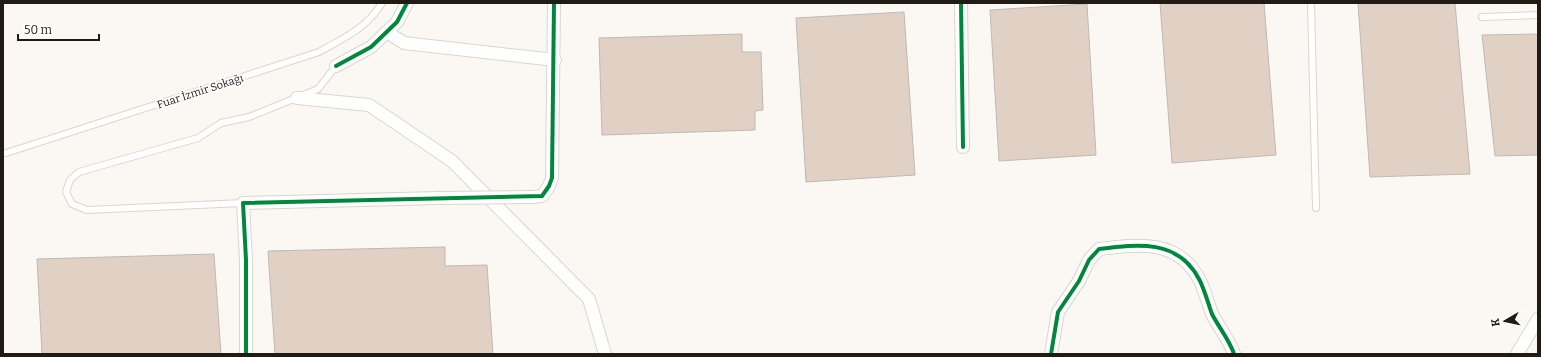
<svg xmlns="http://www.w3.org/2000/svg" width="1541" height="357" viewBox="0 0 1541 357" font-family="Bitter,serif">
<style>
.building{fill:#e1d1c5;stroke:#beb9b5}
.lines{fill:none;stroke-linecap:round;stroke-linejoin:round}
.lane-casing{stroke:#d9d6d0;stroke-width:8}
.street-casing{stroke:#d9d6d0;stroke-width:14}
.lane{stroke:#fefefd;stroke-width:6}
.street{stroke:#fefefd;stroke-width:12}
.street-bridge-casing{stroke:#d9d6d0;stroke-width:14;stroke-linecap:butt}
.street-bridge{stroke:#fefefd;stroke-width:12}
.cycleway-casing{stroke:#fff;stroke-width:6}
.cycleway{stroke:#00873e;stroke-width:4}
.labels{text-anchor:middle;stroke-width:3.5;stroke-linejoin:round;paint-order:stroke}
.street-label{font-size:11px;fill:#201c15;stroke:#fff}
</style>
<rect width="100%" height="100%" fill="#fbf8f4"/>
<path class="building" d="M 1160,3 L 1264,3 L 1276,155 L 1172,163 Z
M 1358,3 L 1455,3 L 1470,174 L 1370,177 Z
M 1087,4 L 1096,155 L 999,161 L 990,10 Z
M 904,12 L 915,175 L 806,182 L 796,18 Z
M 742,34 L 742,52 L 761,52 L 763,110 L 755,111 L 755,130 L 602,135 L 599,38 Z
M 1538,34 L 1538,155 L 1495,156 L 1482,35 Z
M 445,247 L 445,266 L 487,265 L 493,354 L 275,354 L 268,251 Z
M 214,254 L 221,354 L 42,354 L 37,259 Z"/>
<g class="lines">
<g class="lane-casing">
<path id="lane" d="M 1311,3 L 1316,208
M 1482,17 L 1538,15
M 3,154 L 319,52 C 344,38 367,28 382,3
M 243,203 L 87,210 L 72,204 L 66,192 L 70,180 L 79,172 L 198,138 L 221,123 L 249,117 L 318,89 L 336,66"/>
</g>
<g class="street-casing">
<path id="street" d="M 961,3 L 963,147
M 387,32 L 404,43 L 555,60
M 336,66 L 371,47 L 397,22 L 407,3
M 297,98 L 369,105 L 452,161 L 589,299 L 605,354
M 533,197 L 542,196 L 549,186 L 552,178 L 554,3
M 246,354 L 246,260 L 243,203 L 438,198
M 1051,354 L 1058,312 L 1079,281 L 1089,260 L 1099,249 C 1138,244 1178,239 1199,279 C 1204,288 1208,303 1212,314 C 1218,326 1230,341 1234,354
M 1517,354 L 1538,319"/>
</g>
<use href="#lane" class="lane"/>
<use href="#street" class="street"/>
<g class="street-bridge-casing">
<path id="street-bridge" d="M 438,198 L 533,197"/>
</g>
<use href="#street-bridge" class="street-bridge"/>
<g class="cycleway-casing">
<path id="cycleway" d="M 961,3 L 963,147
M 336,66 L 371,47 L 397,22 L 407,3
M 246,354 L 246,260 L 243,203 L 542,196 L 549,186 L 552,178 L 554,3
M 1051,354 L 1058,312 L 1079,281 L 1089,260 L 1099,249 C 1138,244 1178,239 1199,279 C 1204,288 1208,303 1212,314 C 1218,326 1230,341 1234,354"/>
</g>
<use href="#cycleway" class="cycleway"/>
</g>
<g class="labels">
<g class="street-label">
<text transform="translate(200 91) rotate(-18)" y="4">Fuar İzmir Sokağı</text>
</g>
</g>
<rect width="1541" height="357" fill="none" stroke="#201c15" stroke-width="8"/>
<g transform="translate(1505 321) rotate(261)" stroke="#ffffff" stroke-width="3" paint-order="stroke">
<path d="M0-3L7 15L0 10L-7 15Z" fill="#201c15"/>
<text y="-6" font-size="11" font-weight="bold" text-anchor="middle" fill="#201c15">K</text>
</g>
<path d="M18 34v6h81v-6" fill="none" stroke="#201c15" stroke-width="2"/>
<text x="24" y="34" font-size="12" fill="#201c15" stroke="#ffffff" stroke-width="3" paint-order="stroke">50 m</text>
</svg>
